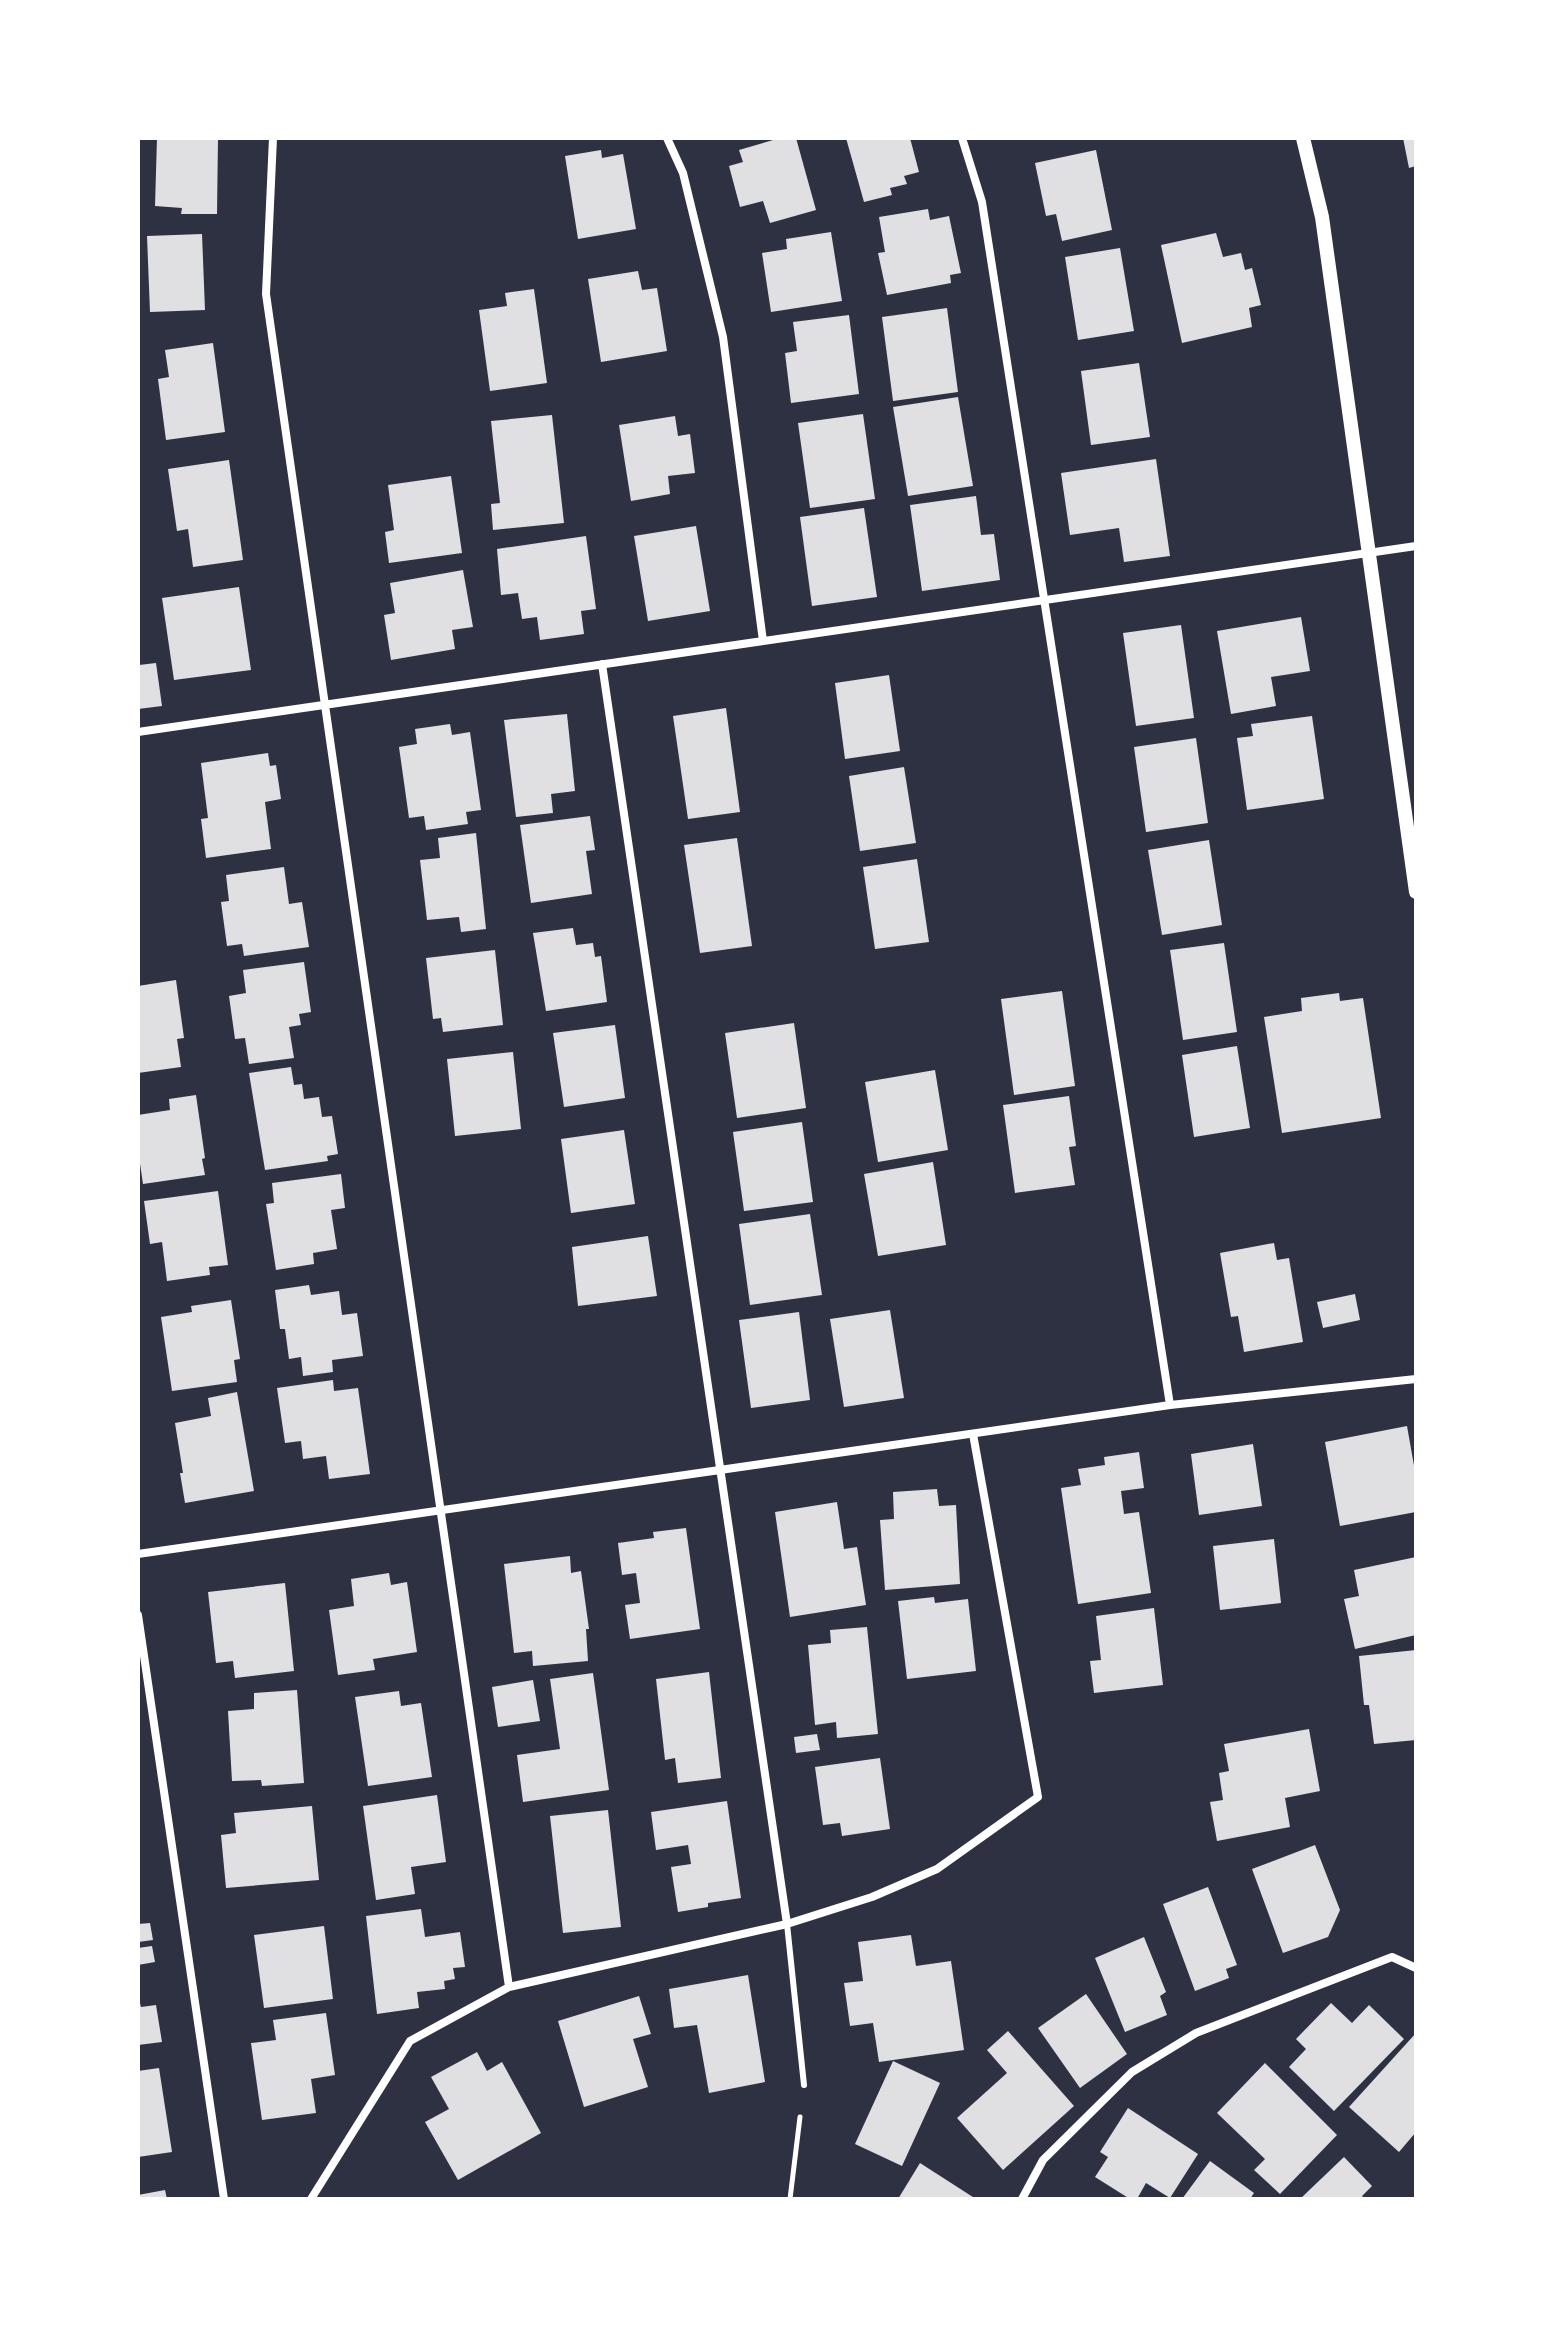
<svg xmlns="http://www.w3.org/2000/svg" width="1554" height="2337" viewBox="0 0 1554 2337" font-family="Rubik,sans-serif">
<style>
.building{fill:#e0e0e3}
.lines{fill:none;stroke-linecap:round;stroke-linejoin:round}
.path{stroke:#fff;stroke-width:5}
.service{stroke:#fff;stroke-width:6}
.minor{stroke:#fff;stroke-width:8}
.tertiary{stroke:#fff;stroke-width:14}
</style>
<rect width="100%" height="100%" fill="#2d3142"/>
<path class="building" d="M 157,138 L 218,138 L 217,214 L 181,214 L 182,208 L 155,206 Z
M 780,138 L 796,138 L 816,210 L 770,223 L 763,201 L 740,207 L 729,166 L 743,162 L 739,150 Z
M 846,138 L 910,138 L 919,172 L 904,176 L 907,184 L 890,188 L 892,195 L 864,202 Z
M 1403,138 L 1416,138 L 1416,166 L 1409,168 Z
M 601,150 L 602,158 L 623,154 L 636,229 L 578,239 L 565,156 Z
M 1096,150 L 1112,230 L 1062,241 L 1056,214 L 1046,216 L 1035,163 Z
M 928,209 L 930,220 L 949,216 L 961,273 L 950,275 L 951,283 L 887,295 L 878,253 L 885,252 L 879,217 Z
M 831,232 L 842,301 L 771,312 L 762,253 L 787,249 L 786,239 Z
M 1216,233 L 1223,257 L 1241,253 L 1245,270 L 1252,268 L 1261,305 L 1249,308 L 1252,327 L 1182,343 L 1161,245 Z
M 202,234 L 205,310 L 150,312 L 147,236 Z
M 1120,248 L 1134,331 L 1078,340 L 1065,257 Z
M 638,271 L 642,290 L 657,288 L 667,351 L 601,362 L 588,279 Z
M 534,289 L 547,383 L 490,391 L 479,310 L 507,306 L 505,293 Z
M 947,308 L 958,392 L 893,401 L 882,317 Z
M 849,315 L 859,394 L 791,403 L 785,353 L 797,351 L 793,322 Z
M 213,343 L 225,432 L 166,440 L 158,379 L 169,377 L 165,350 Z
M 1139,363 L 1150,437 L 1091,445 L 1081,371 Z
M 958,397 L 973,486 L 908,496 L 893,407 Z
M 863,414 L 875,499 L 810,508 L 798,423 Z
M 552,415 L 564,523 L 493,530 L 491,504 L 500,503 L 491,421 Z
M 675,416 L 678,436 L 690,434 L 695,473 L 668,476 L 670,494 L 631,501 L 619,425 Z
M 1156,459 L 1170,556 L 1124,562 L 1119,528 L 1070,535 L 1061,473 Z
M 229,460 L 243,560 L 193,567 L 188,529 L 177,531 L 168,469 Z
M 451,476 L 462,553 L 389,563 L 385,532 L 394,530 L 388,485 Z
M 976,496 L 981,535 L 994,534 L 1000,580 L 922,591 L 910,505 Z
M 864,508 L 877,597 L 812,606 L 800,517 Z
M 696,526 L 710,611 L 648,621 L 634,536 Z
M 586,536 L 596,609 L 581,611 L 584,634 L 540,640 L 537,617 L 522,619 L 518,593 L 501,595 L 497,549 Z
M 463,570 L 473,627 L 452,630 L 455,649 L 391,660 L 384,615 L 395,613 L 390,583 Z
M 239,587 L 251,670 L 174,680 L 162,598 Z
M 1301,617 L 1310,671 L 1271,677 L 1276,706 L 1231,714 L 1217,631 Z
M 1181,625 L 1194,718 L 1136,726 L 1123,633 Z
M 156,663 L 162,706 L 138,709 L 139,665 Z
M 889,675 L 900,751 L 845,759 L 835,683 Z
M 726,708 L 740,812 L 688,819 L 673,716 Z
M 567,714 L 575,791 L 551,794 L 553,813 L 516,817 L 504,720 Z
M 1312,716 L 1324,799 L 1247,810 L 1237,738 L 1253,736 L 1251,724 Z
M 450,724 L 452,735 L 470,732 L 481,810 L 466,812 L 468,824 L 426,830 L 424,816 L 409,818 L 399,747 L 417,744 L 415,729 Z
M 1196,738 L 1208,823 L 1146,832 L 1134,747 Z
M 268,753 L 270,766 L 276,765 L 281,799 L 265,802 L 271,849 L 206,858 L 201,819 L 208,818 L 201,763 Z
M 904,767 L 916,843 L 860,851 L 849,776 Z
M 590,816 L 595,850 L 586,851 L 592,894 L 531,903 L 520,825 Z
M 476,833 L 486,929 L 461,932 L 459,917 L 427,920 L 420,860 L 440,858 L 438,838 Z
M 737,838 L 752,946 L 700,953 L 684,845 Z
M 1209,840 L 1222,925 L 1162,935 L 1148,850 Z
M 917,859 L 929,942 L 875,949 L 863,867 Z
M 284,867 L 289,904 L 302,902 L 309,947 L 244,956 L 242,944 L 227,946 L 221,902 L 229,901 L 226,875 Z
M 573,928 L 576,945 L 593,943 L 595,957 L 601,956 L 607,1002 L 546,1011 L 533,933 Z
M 1224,943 L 1237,1032 L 1183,1040 L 1170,950 Z
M 495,950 L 503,1025 L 443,1032 L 441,1018 L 433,1019 L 426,958 Z
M 304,962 L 311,1012 L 299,1014 L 301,1025 L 289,1027 L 294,1058 L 249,1064 L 245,1038 L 235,1039 L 229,996 L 246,993 L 243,970 Z
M 176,980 L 184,1038 L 177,1039 L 181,1067 L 138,1073 L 138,986 Z
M 1062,991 L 1075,1086 L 1014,1095 L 1001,999 Z
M 1339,993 L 1340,1001 L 1363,998 L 1381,1118 L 1282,1133 L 1264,1017 L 1302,1011 L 1301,998 Z
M 794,1023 L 806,1108 L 737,1118 L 725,1033 Z
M 615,1025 L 625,1098 L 564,1107 L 553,1033 Z
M 1237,1046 L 1250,1128 L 1194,1137 L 1182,1055 Z
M 513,1052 L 521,1129 L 455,1136 L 447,1059 Z
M 291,1067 L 294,1085 L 302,1084 L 304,1099 L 319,1097 L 322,1117 L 332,1116 L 338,1154 L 327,1156 L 328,1161 L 265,1170 L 249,1073 Z
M 935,1070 L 948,1150 L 878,1162 L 865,1082 Z
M 196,1095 L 205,1158 L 202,1159 L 205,1175 L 143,1184 L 138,1150 L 138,1115 L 170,1110 L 169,1099 Z
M 1069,1096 L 1076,1146 L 1069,1147 L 1075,1185 L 1015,1193 L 1003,1105 Z
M 802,1122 L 813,1202 L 744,1211 L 733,1132 Z
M 624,1130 L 635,1204 L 571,1213 L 561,1139 Z
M 933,1162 L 946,1245 L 878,1256 L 864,1174 Z
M 341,1174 L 345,1208 L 331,1210 L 337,1249 L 313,1253 L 314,1264 L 276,1270 L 266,1204 L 274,1203 L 272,1183 Z
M 218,1191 L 228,1265 L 209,1267 L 210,1275 L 167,1281 L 162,1242 L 150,1244 L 144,1201 Z
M 810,1214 L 822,1295 L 750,1305 L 739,1224 Z
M 648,1236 L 657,1296 L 578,1306 L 572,1247 Z
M 1274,1243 L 1277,1260 L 1289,1258 L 1303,1342 L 1244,1352 L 1238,1316 L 1231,1317 L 1220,1253 Z
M 309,1285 L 311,1295 L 339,1291 L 342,1315 L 357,1313 L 363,1356 L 332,1360 L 333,1372 L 303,1376 L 301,1357 L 289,1359 L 285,1329 L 280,1329 L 275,1290 Z
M 1355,1294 L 1360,1320 L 1323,1328 L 1317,1302 Z
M 231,1300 L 240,1359 L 234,1360 L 237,1382 L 172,1391 L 161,1317 L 192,1312 L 191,1306 Z
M 890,1310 L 904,1398 L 844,1407 L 830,1319 Z
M 799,1312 L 810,1400 L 751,1408 L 739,1320 Z
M 333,1380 L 334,1391 L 358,1388 L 370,1474 L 329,1479 L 326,1456 L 303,1459 L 301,1441 L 285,1443 L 277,1388 Z
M 237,1392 L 254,1491 L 185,1503 L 180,1473 L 183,1473 L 175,1423 L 211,1416 L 208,1398 Z
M 1407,1426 L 1416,1477 L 1416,1512 L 1340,1526 L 1325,1442 Z
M 1253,1444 L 1262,1506 L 1199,1515 L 1191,1454 Z
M 1139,1452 L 1144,1488 L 1121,1491 L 1124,1514 L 1139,1512 L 1151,1593 L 1078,1604 L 1061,1488 L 1081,1485 L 1078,1469 L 1105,1465 L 1104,1457 Z
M 937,1489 L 939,1506 L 956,1505 L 960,1584 L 885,1590 L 880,1520 L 894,1519 L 893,1492 Z
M 837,1502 L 844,1549 L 857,1547 L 866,1605 L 790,1617 L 775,1512 Z
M 686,1528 L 700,1629 L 630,1639 L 625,1605 L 640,1603 L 636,1573 L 622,1575 L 618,1543 L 654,1538 L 653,1532 Z
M 1274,1539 L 1281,1603 L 1220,1610 L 1213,1546 Z
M 570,1556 L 571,1573 L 581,1571 L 589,1629 L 586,1629 L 588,1661 L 533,1666 L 532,1651 L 514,1653 L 504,1564 Z
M 1416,1557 L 1416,1635 L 1355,1649 L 1344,1599 L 1359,1596 L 1354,1570 Z
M 389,1573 L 391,1585 L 407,1582 L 417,1652 L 373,1659 L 375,1670 L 338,1675 L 329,1610 L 354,1606 L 351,1579 Z
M 285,1583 L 294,1671 L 235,1678 L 233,1661 L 216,1663 L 208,1592 Z
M 934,1597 L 935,1603 L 968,1599 L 976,1671 L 907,1679 L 898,1601 Z
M 1154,1608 L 1163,1685 L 1094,1693 L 1090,1661 L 1101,1660 L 1096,1616 Z
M 867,1627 L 878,1734 L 837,1738 L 836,1722 L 815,1725 L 808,1645 L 831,1643 L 830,1630 Z
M 1416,1650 L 1416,1740 L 1374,1744 L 1369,1705 L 1364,1705 L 1359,1656 Z
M 709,1672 L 721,1778 L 678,1783 L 675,1758 L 665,1760 L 656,1679 Z
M 593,1673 L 609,1790 L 523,1802 L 517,1755 L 560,1749 L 550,1679 Z
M 533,1680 L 540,1721 L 498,1727 L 492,1687 Z
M 297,1690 L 304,1783 L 262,1786 L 261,1780 L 232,1781 L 228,1711 L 254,1709 L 254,1693 Z
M 399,1691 L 401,1706 L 421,1703 L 432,1777 L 368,1786 L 355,1697 Z
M 1309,1729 L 1320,1791 L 1285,1798 L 1290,1827 L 1217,1841 L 1210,1802 L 1223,1800 L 1219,1773 L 1229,1771 L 1224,1744 Z
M 817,1734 L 820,1750 L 796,1753 L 794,1737 Z
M 880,1758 L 890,1829 L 842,1836 L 840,1823 L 823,1825 L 815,1767 Z
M 437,1795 L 446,1862 L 411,1867 L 415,1894 L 376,1900 L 363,1806 Z
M 727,1801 L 741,1898 L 708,1903 L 708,1907 L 678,1912 L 671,1867 L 691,1864 L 688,1845 L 656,1850 L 651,1812 Z
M 312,1806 L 319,1880 L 226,1888 L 221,1835 L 236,1833 L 234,1813 Z
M 608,1810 L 621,1927 L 563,1933 L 550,1816 Z
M 1315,1845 L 1340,1910 L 1328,1937 L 1283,1953 L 1252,1869 Z
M 1208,1887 L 1237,1965 L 1226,1969 L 1229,1978 L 1195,1991 L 1163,1904 Z
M 421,1909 L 425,1937 L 460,1932 L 465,1967 L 453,1968 L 455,1979 L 444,1981 L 445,1989 L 417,1992 L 419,2008 L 377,2014 L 366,1916 Z
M 150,1923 L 153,1940 L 138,1942 L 138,1924 Z
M 324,1926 L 333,1999 L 264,2008 L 254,1935 Z
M 911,1935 L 916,1966 L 951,1961 L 964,2050 L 879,2062 L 873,2023 L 850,2026 L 844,1983 L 863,1981 L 858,1942 Z
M 1144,1937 L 1166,1992 L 1160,1996 L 1167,2015 L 1125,2032 L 1095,1958 Z
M 152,1946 L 155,1962 L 138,1965 L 138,1948 Z
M 748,1975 L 765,2082 L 709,2093 L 697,2025 L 674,2028 L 669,1989 Z
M 1086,1994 L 1127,2054 L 1080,2088 L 1038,2028 Z
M 138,1996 L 141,2007 L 156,2005 L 162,2042 L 138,2045 Z
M 639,1996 L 651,2034 L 633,2039 L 648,2087 L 584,2107 L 558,2021 Z
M 1331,2003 L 1352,2023 L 1369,2005 L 1404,2039 L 1334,2111 L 1289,2067 L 1306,2049 L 1296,2039 Z
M 326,2013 L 335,2075 L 311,2079 L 316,2113 L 262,2120 L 251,2043 L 276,2040 L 273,2020 Z
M 1008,2031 L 1074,2106 L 1003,2170 L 957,2118 L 1007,2073 L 987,2050 Z
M 1416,2033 L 1416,2132 L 1399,2152 L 1349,2107 Z
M 477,2052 L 487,2071 L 502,2062 L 541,2133 L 458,2180 L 425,2122 L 449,2109 L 431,2077 Z
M 893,2061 L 940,2083 L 902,2166 L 855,2144 Z
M 1265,2063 L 1337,2135 L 1280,2194 L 1254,2170 L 1265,2159 L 1217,2113 Z
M 159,2068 L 172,2152 L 138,2157 L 138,2071 Z
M 1128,2108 L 1198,2154 L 1170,2198 L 1146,2183 L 1137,2199 L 1130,2199 L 1095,2177 L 1108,2157 L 1100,2152 Z
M 1344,2157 L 1372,2186 L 1362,2196 L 1365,2199 L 1300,2199 Z
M 1210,2161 L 1254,2193 L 1250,2199 L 1182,2199 Z
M 920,2163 L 976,2199 L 898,2199 Z
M 165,2190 L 167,2199 L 138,2199 L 138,2195 Z"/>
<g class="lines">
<path class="path" d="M 790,2199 L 800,2117"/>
<path class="service" d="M 787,1924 L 804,2085"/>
<path class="minor" d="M 273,138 L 266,294 L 509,1987
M 667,138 L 683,173 L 723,337 L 763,641
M 962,138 L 982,202 L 1170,1405
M 602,664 L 787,1924
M 138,732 L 1416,546
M 138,1554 L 1170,1405 L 1416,1379
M 138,1615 L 224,2199
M 311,2199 L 410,2041 L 509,1987 L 787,1924 L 872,1897 L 937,1869 L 1038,1797 L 973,1434
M 1022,2199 L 1043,2160 L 1132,2072 L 1196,2033 L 1392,1957 L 1416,1968"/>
<path class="tertiary" d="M 1303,138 L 1322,217 L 1416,892"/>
</g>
<rect width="1554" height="2337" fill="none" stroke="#ffffff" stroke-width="280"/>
</svg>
